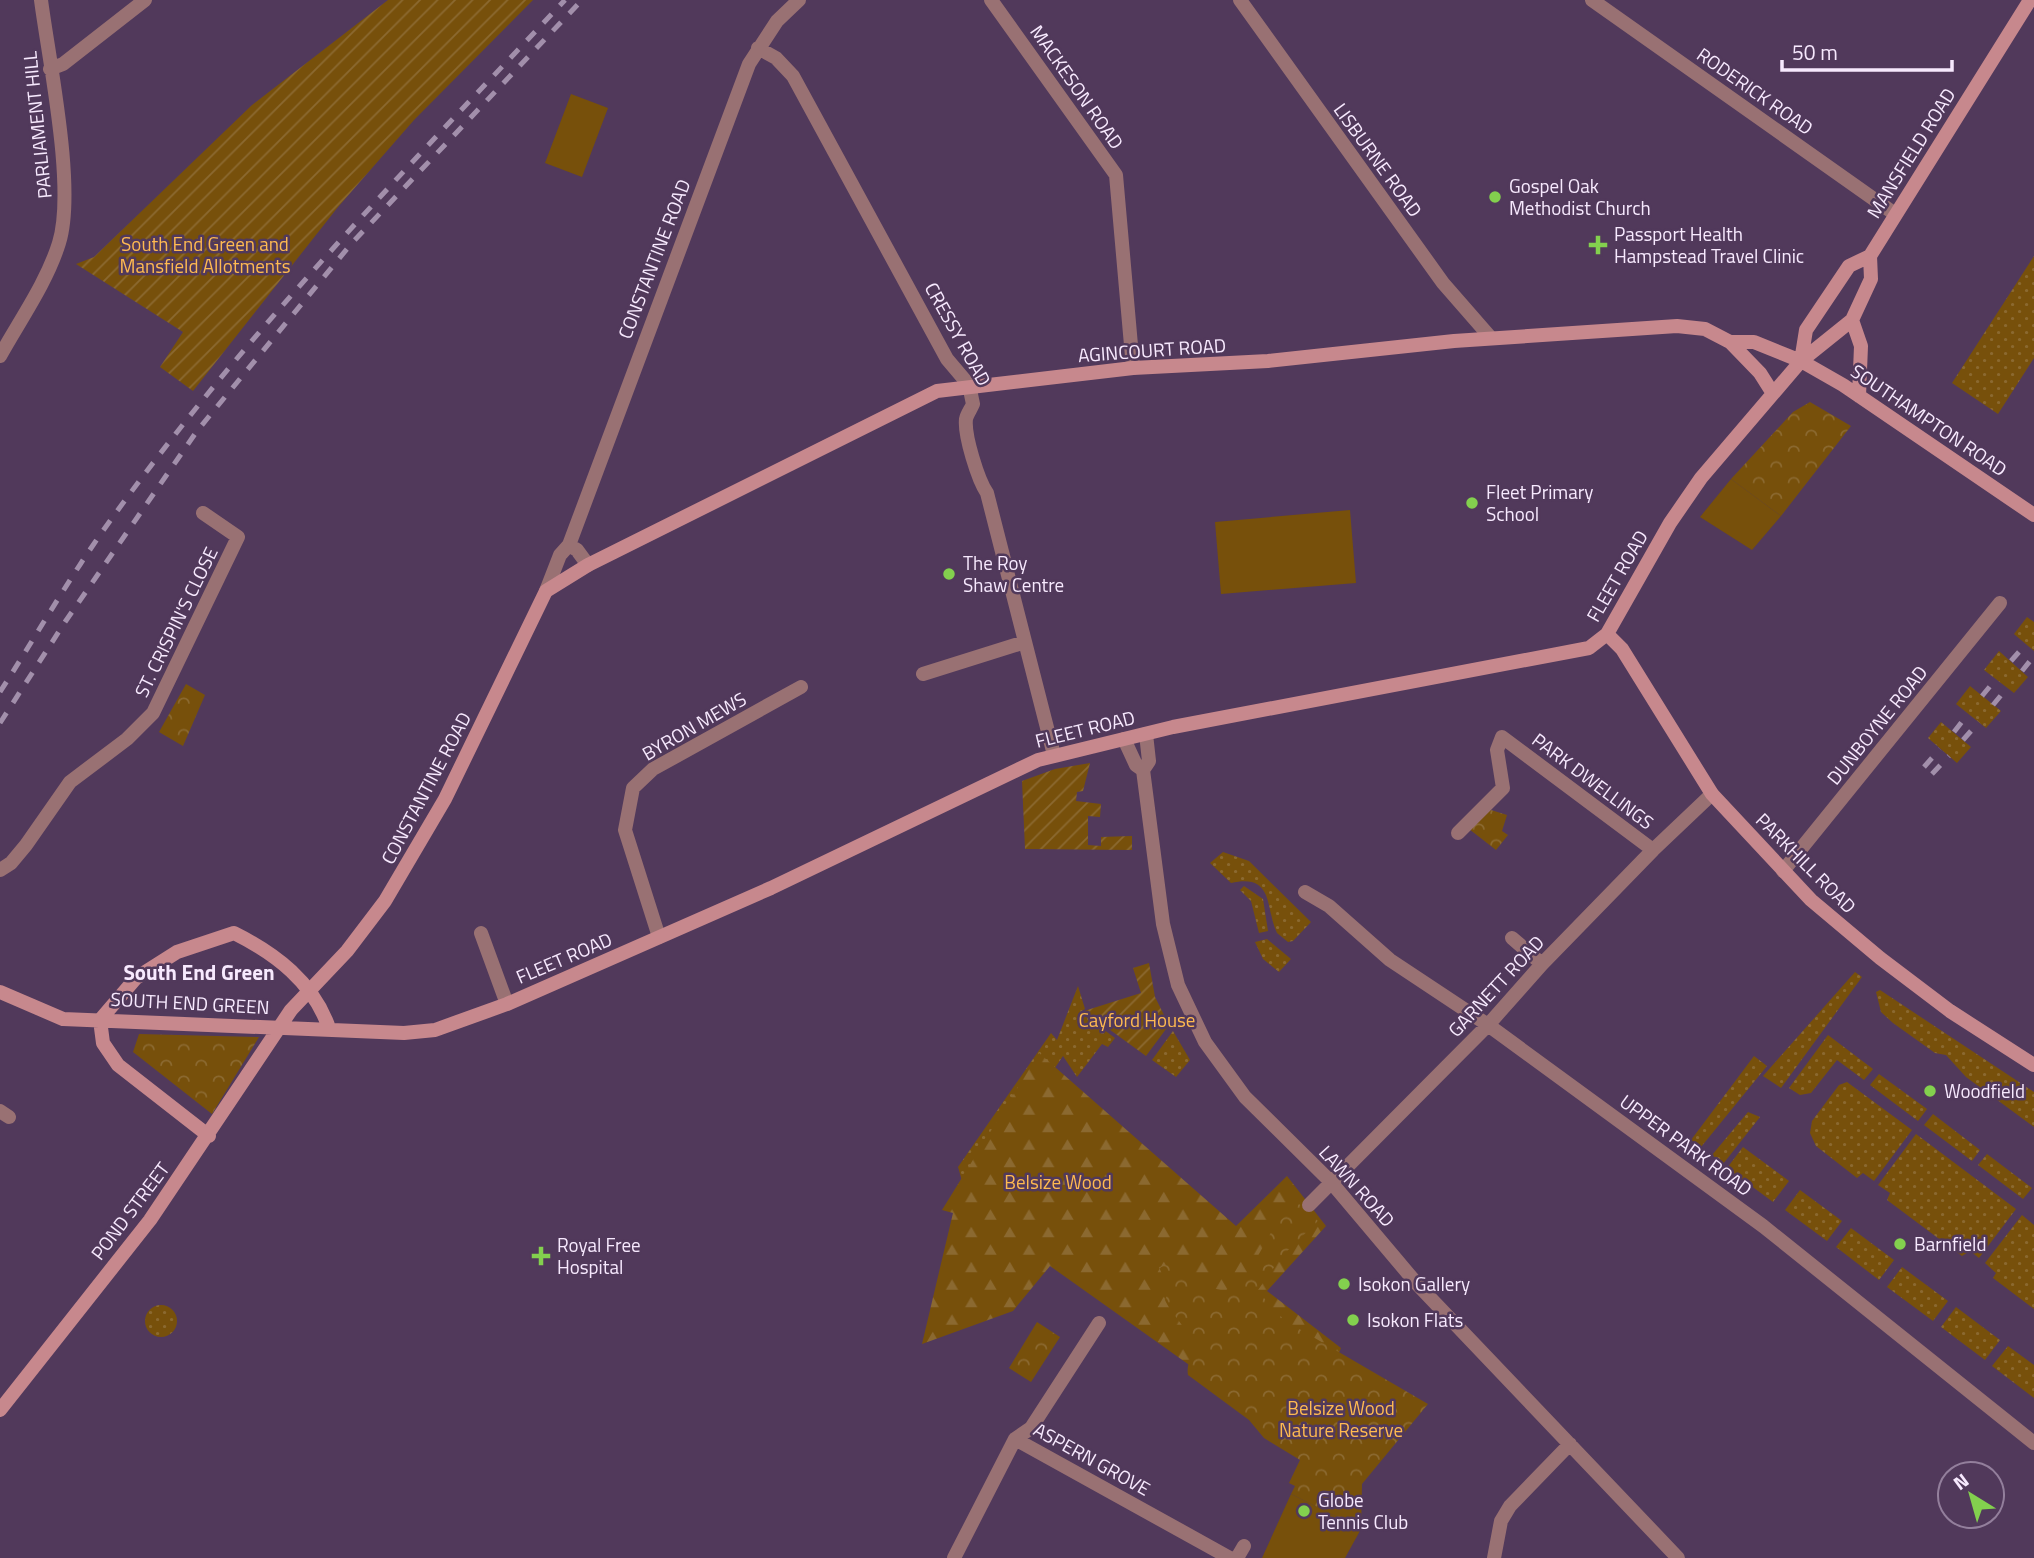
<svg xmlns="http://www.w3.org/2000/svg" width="2034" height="1558" viewBox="0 0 2034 1558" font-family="'Titillium Web',sans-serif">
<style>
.grass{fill:url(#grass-dots)}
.forest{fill:url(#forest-firs)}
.park{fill:url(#park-crowns)}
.garden{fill:url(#garden-furrows)}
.pitch{fill:#77500b}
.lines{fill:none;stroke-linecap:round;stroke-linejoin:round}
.street{stroke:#997173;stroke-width:14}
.secondary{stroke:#c7888d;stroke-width:14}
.rail{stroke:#a28fab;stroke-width:5;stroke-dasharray:12 12;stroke-linecap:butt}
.poi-dot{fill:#83d04e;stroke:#51395b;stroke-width:2.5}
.labels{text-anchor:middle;stroke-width:5;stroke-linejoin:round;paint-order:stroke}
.street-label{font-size:19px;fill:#f7e9fe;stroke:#51395b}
.poi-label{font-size:19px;fill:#f7e9fe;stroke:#51395b;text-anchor:start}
.park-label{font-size:19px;fill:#ffba50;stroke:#51395b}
.neighbourhood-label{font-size:21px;font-weight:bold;fill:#f7e9fe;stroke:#51395b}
</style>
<defs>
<pattern id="grass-dots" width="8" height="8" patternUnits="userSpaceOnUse" patternTransform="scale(1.75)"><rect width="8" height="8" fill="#77500b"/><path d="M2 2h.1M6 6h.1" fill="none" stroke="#8b6930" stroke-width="1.8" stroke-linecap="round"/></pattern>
<pattern id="forest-firs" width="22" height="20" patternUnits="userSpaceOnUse" patternTransform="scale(1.75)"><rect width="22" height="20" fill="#77500b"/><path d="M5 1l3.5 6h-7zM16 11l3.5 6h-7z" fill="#8b6930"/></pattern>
<pattern id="park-crowns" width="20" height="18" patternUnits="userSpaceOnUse" patternTransform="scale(1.75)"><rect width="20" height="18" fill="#77500b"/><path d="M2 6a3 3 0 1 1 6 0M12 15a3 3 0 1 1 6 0" fill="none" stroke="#8b6930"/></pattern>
<pattern id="garden-furrows" width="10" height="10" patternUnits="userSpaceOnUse" patternTransform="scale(1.75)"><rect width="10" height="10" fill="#77500b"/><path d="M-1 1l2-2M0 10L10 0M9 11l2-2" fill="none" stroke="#8b6930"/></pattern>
</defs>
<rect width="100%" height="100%" fill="#51395b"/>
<path class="grass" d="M 2034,256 L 2034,358 L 1998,414 L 1952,383 Z
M 2027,617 L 2034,622 L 2034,651 L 2014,634 Z
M 1999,651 L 2028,677 L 2014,693 L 1984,670 Z
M 1970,686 L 2001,711 L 1986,728 L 1956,704 Z
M 1941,722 L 1971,747 L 1957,763 L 1928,738 Z
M 1223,852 L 1249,861 L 1311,922 L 1293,941 L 1288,942 L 1277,933 C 1265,909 1275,873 1231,883 L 1210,863 Z
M 1244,886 L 1263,899 L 1268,931 L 1259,933 L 1251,901 L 1240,890 Z
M 1267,939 L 1291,959 L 1279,972 L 1263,959 L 1255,942 Z
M 1855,972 L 1862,977 L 1781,1088 L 1763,1076 Z
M 1078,986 L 1085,1009 L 1080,1012 L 1115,1038 L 1108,1047 L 1102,1044 L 1077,1077 L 1063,1056 L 967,1198 L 958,1167 L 1051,1033 L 1057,1040 Z
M 1880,990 L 2034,1092 L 2034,1127 L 1966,1077 L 1946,1055 L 1935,1053 L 1893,1023 L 1881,1012 L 1876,992 Z
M 1173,1031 L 1190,1060 L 1176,1077 L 1152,1060 Z
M 1828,1035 L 1873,1069 L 1864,1080 L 1837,1060 L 1811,1093 L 1800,1095 L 1789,1088 Z
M 1754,1056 L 1767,1066 L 1701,1147 L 1691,1140 Z
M 1879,1074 L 1927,1109 L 1918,1121 L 1870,1085 Z
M 1847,1082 L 1912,1130 L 1874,1181 L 1863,1173 L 1857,1178 L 1816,1146 L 1810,1133 L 1812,1121 L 1839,1085 Z
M 1748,1112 L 1760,1117 L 1723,1164 L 1712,1155 Z
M 1933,1114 L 1980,1150 L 1972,1161 L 1924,1125 Z
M 1916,1134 L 2016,1209 L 1979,1258 L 1970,1251 L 1962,1256 L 1887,1200 L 1890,1193 L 1878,1185 Z
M 1743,1147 L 1789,1181 L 1773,1202 L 1727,1168 Z
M 1987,1154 L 2032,1188 L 2023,1199 L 1978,1165 Z
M 1800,1190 L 1842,1221 L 1827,1241 L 1785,1210 Z
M 2022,1215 L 2034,1225 L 2034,1309 L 1993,1278 L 1996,1273 L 1985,1263 Z
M 1851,1228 L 1894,1260 L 1879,1280 L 1836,1247 Z
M 1902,1267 L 1948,1301 L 1933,1321 L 1887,1287 Z
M145 1321a16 16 0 1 1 32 0a16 16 0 1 1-32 0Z
M 1956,1307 L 2000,1340 L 1985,1360 L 1941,1327 Z
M 2008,1346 L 2034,1365 L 2034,1398 L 1992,1366 Z"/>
<path class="forest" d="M 1039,1053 L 1236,1226 L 1287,1176 L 1326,1226 L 1267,1291 L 1341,1348 L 1302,1445 L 1050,1266 L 1013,1311 L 922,1344 L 953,1213 L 942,1210 Z"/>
<path class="park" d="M 1810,402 L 1851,426 L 1781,516 L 1731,479 L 1793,412 Z
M 186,684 L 205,695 L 183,746 L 159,732 Z
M 1491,810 L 1507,815 L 1502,831 L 1508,835 L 1496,850 L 1469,829 L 1476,819 Z
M 139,1034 L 259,1037 L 212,1114 L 133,1052 Z
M 1299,1204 L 1318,1221 L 1282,1256 L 1258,1290 L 1274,1311 L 1289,1323 L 1428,1404 L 1362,1484 L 1361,1529 L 1291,1494 L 1295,1486 L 1289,1483 L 1300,1460 L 1264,1438 L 1249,1420 L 1188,1375 C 1186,1364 1193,1356 1191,1346 C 1189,1328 1172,1316 1165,1300 L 1169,1291 L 1159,1267 L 1181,1262 L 1208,1287 L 1225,1291 L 1249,1272 L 1275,1225 Z
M 1037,1322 L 1060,1337 L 1031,1382 L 1009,1368 Z"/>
<path class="garden" d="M 388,0 L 533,0 L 414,120 L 338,207 L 193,391 L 160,367 L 183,332 L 76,264 L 94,257 L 252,105 Z
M 1090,763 L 1083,791 L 1077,792 L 1076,801 L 1101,804 L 1100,817 L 1088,816 L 1088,845 L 1101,846 L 1101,837 L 1132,836 L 1132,850 L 1025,849 L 1022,781 L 1055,769 Z
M 1149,963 L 1155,997 L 1169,1025 L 1146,1056 L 1084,1011 L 1141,993 L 1133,968 Z"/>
<path class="pitch" d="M 571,94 L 608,108 L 582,177 L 545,163 Z
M 1731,479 L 1781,516 L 1752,550 L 1700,517 Z
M 1350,510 L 1356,583 L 1221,594 L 1215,522 Z
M 1291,1494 L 1361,1529 L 1345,1558 L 1262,1558 Z"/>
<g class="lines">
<path class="street" d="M 991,0 L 1116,175 L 1133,368
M 1240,0 L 1443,283 L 1491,338
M 1592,0 L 1895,214
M 758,48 L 776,58 L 793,76 L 947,359 L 969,385 L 973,404 C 971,409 967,414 966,419 C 964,435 978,480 987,493 L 1054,755
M 50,69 L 63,64 L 145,0
M 0,356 C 20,320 47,282 59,243 C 76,189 49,61 41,0
M 569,545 L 577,550 L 588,565
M 546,591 L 560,555 L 569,545 L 749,64 L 777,21 L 799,0
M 923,674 L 1025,642
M 1124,739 L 1136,765 L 1143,770 L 1163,924 L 1178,985 L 1205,1042 L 1245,1097 L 1331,1182 L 1417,1284 L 1678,1558
M 1143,770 L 1149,761 L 1146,734
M 1458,833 L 1503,788 L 1497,750 L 1502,737 L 1653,850
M 0,870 L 11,863 L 26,845 L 70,782 L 127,739 L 153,713 L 238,537 L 203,513
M 1783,871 L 2000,603
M 1305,892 L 1329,906 L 1390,960 L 1488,1025 L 1763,1226 L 2034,1443
M 481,933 L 507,1004
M 659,937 L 625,830 L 633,788 L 653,769 L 801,687
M 1512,938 L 1542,964
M 0,1111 L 9,1117
M 1309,1205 L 1488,1025 L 1542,964 L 1653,850 L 1712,794
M 1015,1439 L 1230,1558
M 1015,1439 L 1031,1428 L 1099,1323
M 954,1558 L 1015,1439
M 1237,1558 L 1244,1546
M 1494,1558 L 1501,1521 L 1510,1506 L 1570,1444"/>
<path class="secondary" d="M 1852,320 L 1861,346 L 1859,396
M 1730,342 L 1760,373 L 1772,392
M 1801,361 L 1806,330 L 1849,266 L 1870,256 L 2030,0
M 1607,634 L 1622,649 L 1712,794 L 1811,900 L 1880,958 L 1950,1011 L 2034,1065
M 0,992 L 63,1019 L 404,1033 L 435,1030 L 507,1004 L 771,888 L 1038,760 L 1173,727 L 1589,648 L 1607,634 L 1670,523 L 1701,478 L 1801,361 L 1852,320 L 1871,279 L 1870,256
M 100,1020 L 136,978 L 177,952 L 234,933 C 276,954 313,982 329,1028
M 100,1020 L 103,1043 L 118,1065 L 209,1136
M 0,1410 L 150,1220 L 291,1010 L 347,951 L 385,901 L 445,799 L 546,591 L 588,565 L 937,391 L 1133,368 L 1268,361 L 1454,341 L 1677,326 L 1705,329 L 1730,342 L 1754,342 L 1801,361 L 1843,385 L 2034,515"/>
<path class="rail" d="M 2011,661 L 2026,644
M 2022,671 L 2034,656
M 0,692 C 38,633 73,571 115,514 C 249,329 409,166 565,0
M 1982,696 L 1996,679
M 1993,705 L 2007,688
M 0,723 L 65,622 L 197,431 L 351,244 L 582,0
M 1954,732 L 1968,714
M 1963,740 L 1979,722
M 1924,767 L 1940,749
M 1932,774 L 1949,756"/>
</g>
<g class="poi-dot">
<circle cx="1495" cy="197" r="7"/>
<path d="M1594.5 234.5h7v7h7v7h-7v7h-7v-7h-7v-7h7z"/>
<circle cx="1472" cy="503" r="7"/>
<circle cx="949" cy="574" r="7"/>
<circle cx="1930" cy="1091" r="7"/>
<circle cx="1900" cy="1244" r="7"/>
<path d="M537.5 1245.5h7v7h7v7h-7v7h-7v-7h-7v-7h7z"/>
<circle cx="1344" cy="1284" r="7"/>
<circle cx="1353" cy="1320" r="7"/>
<circle cx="1304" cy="1511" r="7"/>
</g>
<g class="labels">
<g class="street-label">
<text transform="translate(1077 87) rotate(55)" y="7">MACKESON ROAD</text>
<text transform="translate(1755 91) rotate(35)" y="7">RODERICK ROAD</text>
<text transform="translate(37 125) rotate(-96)" y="7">PARLIAMENT HILL</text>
<text transform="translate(1911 153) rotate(-58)" y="7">MANSFIELD ROAD</text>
<text transform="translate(1378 160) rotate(54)" y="7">LISBURNE ROAD</text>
<text transform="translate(654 259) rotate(-69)" y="7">CONSTANTINE ROAD</text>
<text transform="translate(958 334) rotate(61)" y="7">CRESSY ROAD</text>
<text transform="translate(1152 350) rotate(-4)" y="7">AGINCOURT ROAD</text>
<text transform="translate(1929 420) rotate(34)" y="7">SOUTHAMPTON ROAD</text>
<text transform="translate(1617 576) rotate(-60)" y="7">FLEET ROAD</text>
<text transform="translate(176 622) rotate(-64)" y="7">ST. CRISPIN'S CLOSE</text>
<text transform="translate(1877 725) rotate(-51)" y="7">DUNBOYNE ROAD</text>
<text transform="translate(694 726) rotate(-30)" y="7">BYRON MEWS</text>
<text transform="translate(1085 729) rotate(-14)" y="7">FLEET ROAD</text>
<text transform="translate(1593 781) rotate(37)" y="7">PARK DWELLINGS</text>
<text transform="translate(426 788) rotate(-62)" y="7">CONSTANTINE ROAD</text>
<text transform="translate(1806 863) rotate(45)" y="7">PARKHILL ROAD</text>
<text transform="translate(564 958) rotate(-23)" y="7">FLEET ROAD</text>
<text transform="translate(1496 986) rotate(-47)" y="7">GARNETT ROAD</text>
<text transform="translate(190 1003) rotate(3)" y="7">SOUTH END GREEN</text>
<text transform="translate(1686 1145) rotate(36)" y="7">UPPER PARK ROAD</text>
<text transform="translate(1357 1186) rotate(48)" y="7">LAWN ROAD</text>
<text transform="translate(130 1211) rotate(-53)" y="7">POND STREET</text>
<text transform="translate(1092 1459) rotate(29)" y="7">ASPERN GROVE</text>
</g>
<g class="poi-label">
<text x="1509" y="193">Gospel Oak<tspan x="1509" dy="22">Methodist Church</tspan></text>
<text x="1614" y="241">Passport Health<tspan x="1614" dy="22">Hampstead Travel Clinic</tspan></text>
<text x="1486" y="499">Fleet Primary<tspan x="1486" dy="22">School</tspan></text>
<text x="963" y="570">The Roy<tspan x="963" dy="22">Shaw Centre</tspan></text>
<text x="1944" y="1098">Woodfield</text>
<text x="1914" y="1251">Barnfield</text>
<text x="557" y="1252">Royal Free<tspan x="557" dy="22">Hospital</tspan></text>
<text x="1358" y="1291">Isokon Gallery</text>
<text x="1367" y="1327">Isokon Flats</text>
<text x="1318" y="1507">Globe<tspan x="1318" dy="22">Tennis Club</tspan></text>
</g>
<g class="park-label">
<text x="205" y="251">South End Green and<tspan x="205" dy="22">Mansfield Allotments</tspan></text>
<text x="1137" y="1027">Cayford House</text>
<text x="1058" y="1189">Belsize Wood</text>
<text x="1341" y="1415">Belsize Wood<tspan x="1341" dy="22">Nature Reserve</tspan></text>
</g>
<g class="neighbourhood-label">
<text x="199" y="980">South End Green</text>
</g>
</g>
<g transform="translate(1971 1495) rotate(323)"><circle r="33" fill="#51395b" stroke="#937f9c" stroke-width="2"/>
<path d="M0-5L12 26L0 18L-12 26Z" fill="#83d04e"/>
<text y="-10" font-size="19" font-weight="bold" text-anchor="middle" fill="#f7e9fe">N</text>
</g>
<path d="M1782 60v10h170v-10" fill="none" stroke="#f7e9fe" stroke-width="3.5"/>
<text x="1792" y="60" font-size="21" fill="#f7e9fe" stroke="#51395b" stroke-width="5" paint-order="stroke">50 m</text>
</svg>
